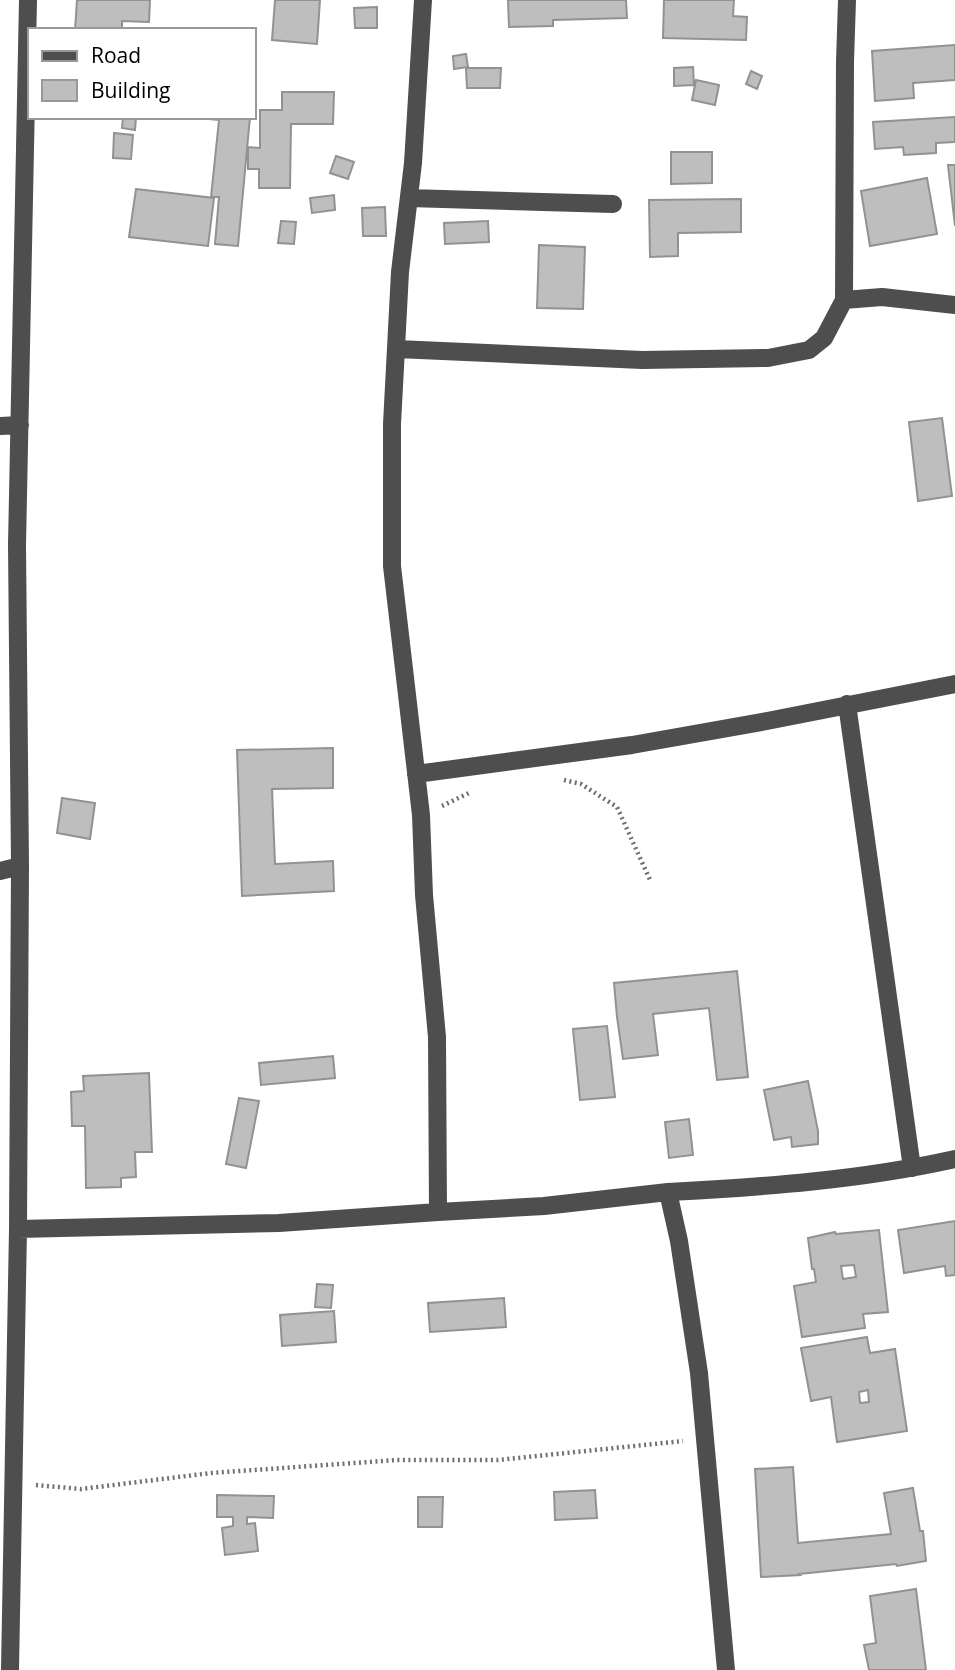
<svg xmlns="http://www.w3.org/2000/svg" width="955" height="1670" viewBox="0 0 955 1670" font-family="'Open Sans',sans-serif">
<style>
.building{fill:#bebebe;stroke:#929292;stroke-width:2;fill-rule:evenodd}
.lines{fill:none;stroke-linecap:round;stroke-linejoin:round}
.path{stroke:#707070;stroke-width:4.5;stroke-dasharray:2 3.5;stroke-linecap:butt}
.minor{stroke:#4e4e4e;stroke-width:18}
</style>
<rect width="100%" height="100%" fill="#fff"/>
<path class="building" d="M 77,0 L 150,0 L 149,22 L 122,21 L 122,30 L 75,30 Z
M 275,0 L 320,0 L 317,44 L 272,40 Z
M 508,0 L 626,0 L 627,18 L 553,20 L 553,26 L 509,27 Z
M 664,0 L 734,0 L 733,16 L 747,17 L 746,40 L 663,38 Z
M 377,7 L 377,28 L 355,28 L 354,8 Z
M 955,45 L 955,80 L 913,83 L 914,98 L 875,101 L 872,51 Z
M 466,54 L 468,67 L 454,69 L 453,56 Z
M 693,67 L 694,85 L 674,86 L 674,68 Z
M 466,68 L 501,68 L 500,88 L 467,88 Z
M 751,71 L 762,76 L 757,89 L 746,84 Z
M 696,80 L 719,85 L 715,105 L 692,100 Z
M 282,92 L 334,92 L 333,124 L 291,124 L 290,188 L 259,188 L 259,169 L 248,169 L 248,147 L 260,148 L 260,110 L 282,110 Z
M 123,117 L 136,117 L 135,130 L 122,128 Z
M 188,117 L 250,117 L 238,246 L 215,244 L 219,197 L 211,197 L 219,120 Z
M 955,117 L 955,142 L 936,143 L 936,153 L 904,155 L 903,147 L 875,149 L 873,122 Z
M 114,133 L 133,135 L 131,159 L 113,158 Z
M 671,152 L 712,152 L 712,183 L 671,184 Z
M 336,156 L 354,162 L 348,179 L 330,173 Z
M 948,165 L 955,165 L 955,226 Z
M 927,178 L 937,234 L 870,246 L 861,191 Z
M 136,189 L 214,198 L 208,246 L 129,237 Z
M 334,195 L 335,210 L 312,213 L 310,198 Z
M 741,199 L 741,232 L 678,233 L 678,256 L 650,257 L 649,200 Z
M 385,207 L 386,236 L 363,236 L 362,208 Z
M 281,221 L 296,222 L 294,244 L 278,243 Z
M 488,221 L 489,242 L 445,244 L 444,223 Z
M 539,245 L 585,247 L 583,309 L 537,308 Z
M 942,418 L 952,496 L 918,501 L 909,422 Z
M 333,748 L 333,788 L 272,789 L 275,864 L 333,861 L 334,891 L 242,896 L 237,750 Z
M 62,798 L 95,803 L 90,839 L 57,833 Z
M 737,971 L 748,1077 L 717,1080 L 709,1008 L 653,1014 L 658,1055 L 623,1059 L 617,1017 L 614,983 Z
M 607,1026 L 615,1097 L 580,1100 L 573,1029 Z
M 333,1056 L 335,1078 L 261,1085 L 259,1063 Z
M 149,1073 L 152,1152 L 135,1152 L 136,1177 L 121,1178 L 121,1187 L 86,1188 L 85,1126 L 72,1126 L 71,1092 L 84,1091 L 83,1076 Z
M 808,1081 L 818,1131 L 818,1144 L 792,1147 L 791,1137 L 774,1140 L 764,1090 Z
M 239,1098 L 259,1101 L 246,1168 L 226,1164 Z
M 689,1119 L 693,1155 L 669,1158 L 665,1122 Z
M 955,1221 L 955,1275 L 946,1276 L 945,1266 L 904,1273 L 898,1230 Z
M 879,1230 L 888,1312 L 863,1314 L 865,1328 L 802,1337 L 794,1286 L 816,1282 L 814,1269 L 812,1269 L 808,1238 L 835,1232 L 836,1234 ZM 854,1265 L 856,1277 L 843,1279 L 841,1266 Z
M 317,1284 L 333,1285 L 331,1308 L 315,1307 Z
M 504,1298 L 506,1327 L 430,1332 L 428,1303 Z
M 334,1311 L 336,1342 L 282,1346 L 280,1315 Z
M 867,1337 L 870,1353 L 895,1349 L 907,1431 L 837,1442 L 831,1397 L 811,1401 L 801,1348 ZM 868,1390 L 869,1402 L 860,1403 L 859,1392 Z
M 793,1467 L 798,1543 L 891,1534 L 884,1493 L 913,1488 L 920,1531 L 923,1531 L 926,1561 L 897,1566 L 896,1564 L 799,1574 L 800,1575 L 761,1577 L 755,1469 Z
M 595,1490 L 597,1518 L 555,1520 L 554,1492 Z
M 217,1495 L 274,1496 L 273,1518 L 247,1517 L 247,1524 L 255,1523 L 258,1551 L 225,1555 L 222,1528 L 233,1526 L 233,1517 L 217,1517 Z
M 418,1497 L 443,1497 L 442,1527 L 418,1527 Z
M 916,1589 L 926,1670 L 869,1670 L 864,1645 L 876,1643 L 870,1596 Z"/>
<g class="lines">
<path class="path" d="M 564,780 L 581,784 L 617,807 L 651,882
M 442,806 L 469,793
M 36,1485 L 81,1489 L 211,1473 L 397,1460 L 498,1460 L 683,1441"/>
<path class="minor" d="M 423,0 L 413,163 L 400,272 L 392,424 L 392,566 L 421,815 L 424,895 L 437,1037 L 438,1212
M 409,198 L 613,204
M 844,300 L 882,297 L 955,305
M 397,349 L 642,360 L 768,358 L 809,350 L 824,338 L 844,300 L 845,62 L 847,0
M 0,426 L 20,425
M 847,704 L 912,1168
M 416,774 L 632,745 L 767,721 L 955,684
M 0,871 L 20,866
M 668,1192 C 764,1187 861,1180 955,1159
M 18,1229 L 279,1223 L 438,1212 L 544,1206 L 668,1192 L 679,1241 L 699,1373 L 726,1670
M 10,1670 L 18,1229 L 20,866 L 17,545 L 28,0"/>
</g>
<rect x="28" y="28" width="228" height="91" fill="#ffffff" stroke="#999999" stroke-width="2"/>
<rect x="42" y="51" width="35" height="10" fill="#4e4e4e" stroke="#999999" stroke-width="2"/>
<text x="91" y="63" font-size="21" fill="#000000">Road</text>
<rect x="42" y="80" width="35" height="21" fill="#bebebe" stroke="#999999" stroke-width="2"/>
<text x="91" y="98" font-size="21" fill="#000000">Building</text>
</svg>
